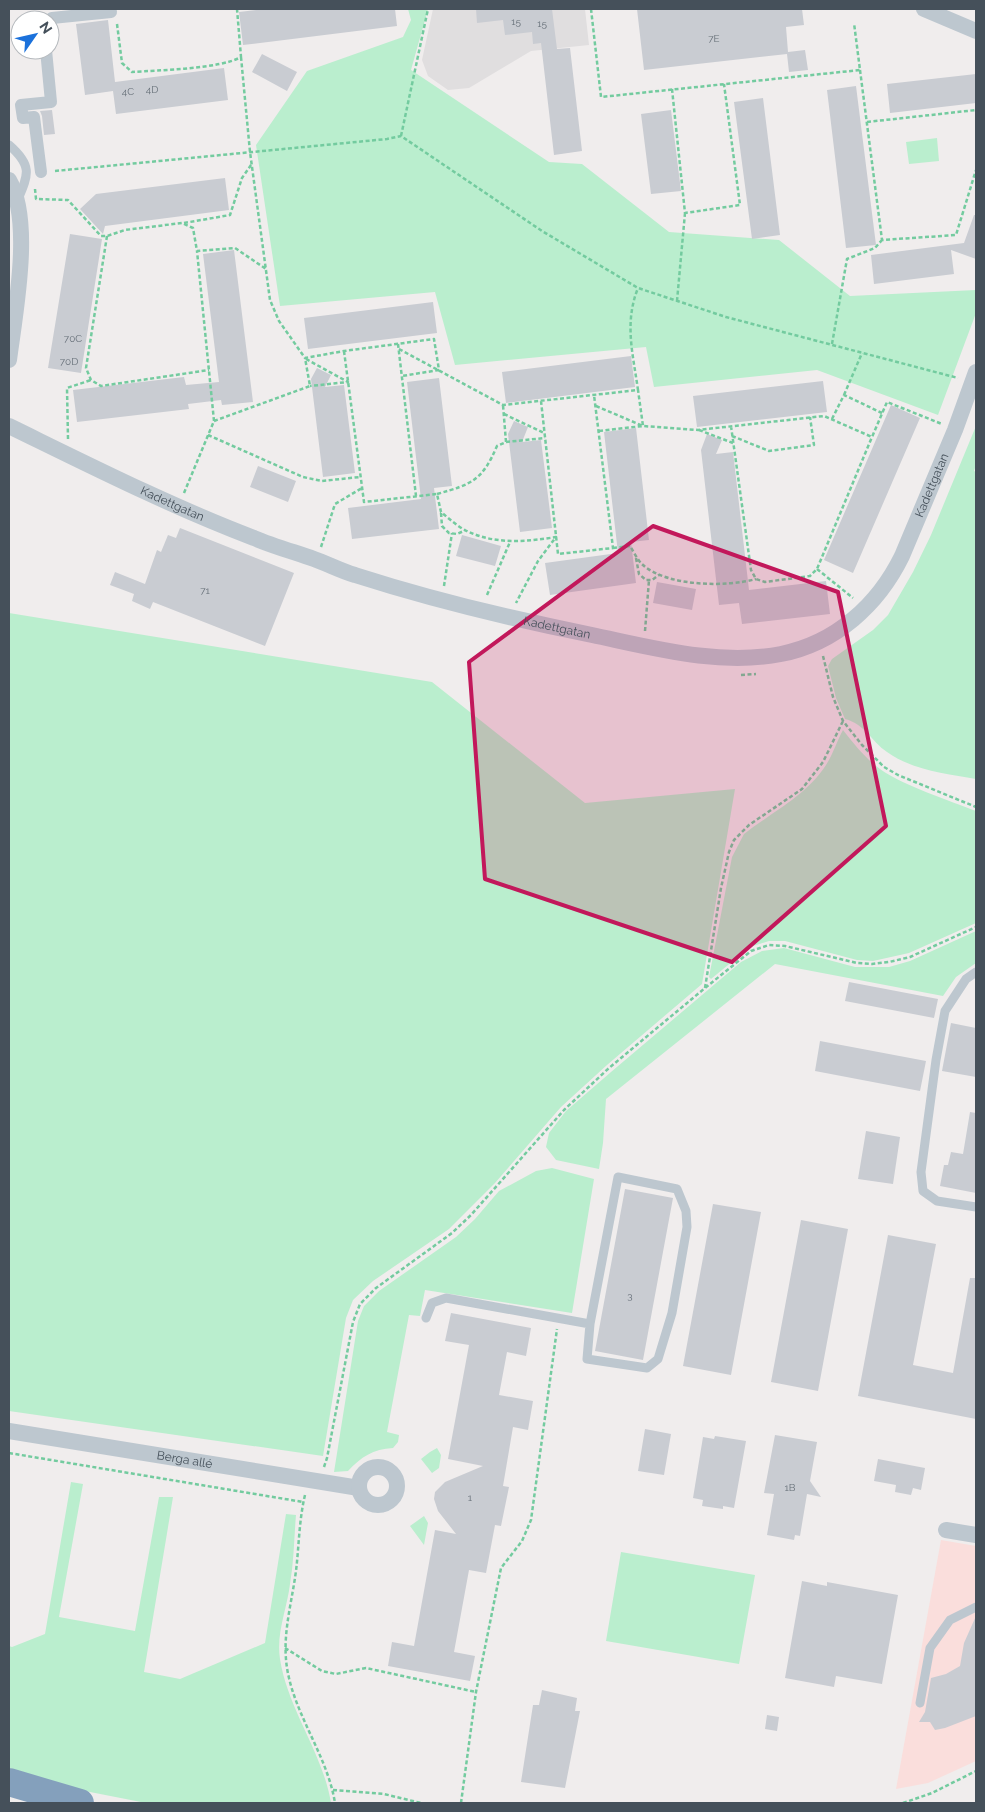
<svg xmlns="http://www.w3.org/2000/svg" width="985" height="1812" viewBox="0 0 985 1812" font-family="Raleway,sans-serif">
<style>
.education{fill:#e0dedf}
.medical{fill:#fadedc}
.green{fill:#baeece}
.building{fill:#c9ccd2}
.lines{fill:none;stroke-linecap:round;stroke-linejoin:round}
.path{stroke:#73cb9f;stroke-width:2.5;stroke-dasharray:4 2.5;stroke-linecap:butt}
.service{stroke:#bdc7cf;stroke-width:9}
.pedestrian{stroke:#bdc7cf;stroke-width:12}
.minor{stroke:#bdc7cf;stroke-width:16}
.motorway{stroke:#84a0bc;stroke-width:28}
.marked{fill:#c2185b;fill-opacity:0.2;stroke:#c2185b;stroke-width:4;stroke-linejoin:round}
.labels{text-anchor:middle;stroke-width:4;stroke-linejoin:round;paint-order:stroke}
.number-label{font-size:10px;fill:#666f78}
.street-label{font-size:12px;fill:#45505a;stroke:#fff}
</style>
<rect width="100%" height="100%" fill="#f0eded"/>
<path class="education" d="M 433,9 L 585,9 L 589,45 L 531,51 L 469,88 L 448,90 L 428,76 L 422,60 Z"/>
<path class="medical" d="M 941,1540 L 976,1546 L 976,1761 L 928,1783 L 896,1789 Z"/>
<path class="green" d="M 408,9 L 428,9 L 411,70 L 549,162 L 582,164 L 669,232 L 779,240 L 850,296 L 976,290 L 976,313 L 938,415 L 817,370 L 654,387 L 646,347 L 455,365 L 435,292 L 280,306 L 256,145 L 307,71 L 403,37 L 411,20 Z
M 937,138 L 939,161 L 909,164 L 906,142 Z
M 976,426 L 976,465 L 974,471 L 976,472 L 976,779 C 947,774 912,770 887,752 C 871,741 865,724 845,719 L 836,698 L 828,666 L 832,659 L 873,630 L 888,615 L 913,572 L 931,535 Z
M 9,613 L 432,682 L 585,803 L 735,789 L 702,984 L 607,1065 L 561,1107 L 495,1183 L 449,1229 L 373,1281 L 353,1300 L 346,1318 L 323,1456 L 9,1411 Z
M 843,730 C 854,744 865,758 880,769 C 904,786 948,800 976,811 L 976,923 L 909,953 L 873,961 L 857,960 L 785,941 L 769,941 L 750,947 L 711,979 L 709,977 L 732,857 L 744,834 C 772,812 806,796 826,765 C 833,754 837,741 843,730 Z
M 976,931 L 976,963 L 956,977 L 943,996 L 775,964 L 606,1099 L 603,1143 L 599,1169 L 556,1160 L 546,1147 L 549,1133 L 566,1111 L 611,1072 L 741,962 L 762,951 L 784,948 L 855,967 L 889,967 L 910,961 Z
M 552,1168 L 594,1179 L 572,1313 L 425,1290 L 420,1316 L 409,1315 L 387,1432 L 399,1435 L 398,1442 L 393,1448 C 373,1449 361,1457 348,1471 L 334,1472 L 358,1321 L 364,1306 L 379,1291 L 456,1237 L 475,1219 L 499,1191 L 536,1171 Z
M 437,1448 L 441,1455 L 439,1468 L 432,1473 L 421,1459 L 430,1452 Z
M 71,1482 L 83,1484 L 59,1617 L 135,1631 L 159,1497 L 173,1497 L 144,1672 L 180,1679 L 265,1643 L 286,1514 L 296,1515 C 294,1538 294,1561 290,1584 C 287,1609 276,1633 280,1659 C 288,1710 323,1753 331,1803 L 146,1803 L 85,1791 L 9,1768 L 9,1646 L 12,1647 L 45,1634 Z
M 424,1516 L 428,1523 L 424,1545 L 410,1526 Z
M 621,1552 L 755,1575 L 739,1664 L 606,1641 Z"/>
<path class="building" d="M 265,9 L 395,9 L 397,26 L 243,45 L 239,12 Z
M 476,9 L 552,9 L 557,49 L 570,48 L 582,151 L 554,155 L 541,43 L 533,44 L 532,32 L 505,35 L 503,20 L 477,23 Z
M 637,9 L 802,9 L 804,25 L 786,27 L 788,52 L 805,50 L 808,70 L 789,72 L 787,54 L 644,70 Z
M 108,20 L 115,82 L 224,68 L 228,100 L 116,114 L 113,91 L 85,95 L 76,24 Z
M 262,54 L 297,72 L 287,91 L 252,72 Z
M 976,74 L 976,103 L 890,113 L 887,84 Z
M 856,86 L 876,245 L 846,248 L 827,90 Z
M 763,98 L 780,235 L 752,239 L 734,102 Z
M 52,110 L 55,134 L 44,135 L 42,116 L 40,111 Z
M 671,110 L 681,191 L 651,194 L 641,114 Z
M 225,178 L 229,210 L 105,226 L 103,234 L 80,209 L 96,194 Z
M 974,215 L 976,215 L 976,259 L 951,250 L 954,274 L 874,284 L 871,255 L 964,243 Z
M 70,234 L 102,239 L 81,373 L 48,368 Z
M 234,250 L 253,402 L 222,405 L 221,400 L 188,404 L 189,409 L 77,422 L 73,390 L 184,377 L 186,385 L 219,382 L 203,254 Z
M 433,302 L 437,333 L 308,349 L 304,318 Z
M 631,356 L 635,387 L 506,403 L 502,372 Z
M 317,368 L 331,375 L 325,387 L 344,385 L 355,473 L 323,477 L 311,379 Z
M 439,378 L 452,486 L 434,488 L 439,529 L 352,539 L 348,508 L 421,499 L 407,382 Z
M 823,381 L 827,412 L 697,427 L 693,396 Z
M 891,405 L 920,418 L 853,573 L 824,560 Z
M 514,421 L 528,427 L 522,442 L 541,440 L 552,528 L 520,532 L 508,434 Z
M 636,428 L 649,540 L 631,542 L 636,583 L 550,595 L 545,563 L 618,553 L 604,432 Z
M 707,434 L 722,440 L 716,454 L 733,452 L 749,590 L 826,581 L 830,614 L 742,624 L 739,603 L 719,605 L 701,450 Z
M 258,466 L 296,481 L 288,502 L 250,487 Z
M 180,528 L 294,573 L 265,646 L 153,602 L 150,609 L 132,601 L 134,594 L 110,585 L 115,572 L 145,584 L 157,550 L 161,552 L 168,535 L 176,538 Z
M 462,535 L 501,546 L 495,566 L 456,556 Z
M 657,582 L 696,589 L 692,610 L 653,603 Z
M 849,982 L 938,999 L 934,1018 L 845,1001 Z
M 951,1023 L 976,1028 L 976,1077 L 942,1071 Z
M 820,1041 L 926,1061 L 920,1091 L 815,1071 Z
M 970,1112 L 976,1113 L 976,1193 L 940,1186 L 944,1165 L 948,1165 L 951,1152 L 963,1154 Z
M 866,1131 L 900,1137 L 893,1184 L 858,1179 Z
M 625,1189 L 673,1198 L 643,1360 L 595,1351 Z
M 713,1204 L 761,1212 L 731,1375 L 683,1366 Z
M 801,1220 L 848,1229 L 818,1391 L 771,1382 Z
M 888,1235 L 936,1244 L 913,1365 L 953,1373 L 970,1278 L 976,1278 L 976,1419 L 858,1396 Z
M 451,1313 L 531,1328 L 526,1356 L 507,1352 L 499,1395 L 533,1401 L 528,1430 L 513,1427 L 503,1486 L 509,1487 L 501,1526 L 495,1525 L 486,1573 L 469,1570 L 454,1652 L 475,1656 L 470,1681 L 388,1666 L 392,1642 L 414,1646 L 435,1530 L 456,1534 L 438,1511 L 434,1499 L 435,1492 L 445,1482 L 483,1466 L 448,1459 L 469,1345 L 445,1341 Z
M 645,1429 L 671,1434 L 664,1475 L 638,1471 Z
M 775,1435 L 817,1442 L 810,1481 L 821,1497 L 807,1494 L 800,1536 L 795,1535 L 794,1540 L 767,1535 L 774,1494 L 764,1493 Z
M 715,1436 L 746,1441 L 734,1508 L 723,1506 L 723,1509 L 702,1506 L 703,1500 L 693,1498 L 703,1437 L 714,1439 Z
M 878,1459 L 925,1468 L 921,1490 L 913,1488 L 911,1495 L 895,1492 L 896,1485 L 874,1481 Z
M 802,1581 L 827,1586 L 827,1582 L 898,1595 L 882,1684 L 836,1676 L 834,1687 L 785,1678 Z
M 976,1616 L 976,1716 L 945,1728 L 935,1730 L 930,1722 L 919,1722 L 925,1712 L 931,1678 L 946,1674 L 960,1666 L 964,1643 Z
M 542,1690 L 577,1698 L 575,1711 L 580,1711 L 565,1788 L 521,1782 L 533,1705 L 539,1705 Z
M 767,1715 L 779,1717 L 777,1731 L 765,1729 Z"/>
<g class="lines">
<path class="path" d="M 591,9 L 601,97 L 860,70 L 854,23
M 117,24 L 122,63 L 132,72 C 159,70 220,69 241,57 L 237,9
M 241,57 L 250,152 L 270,300 L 279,321 L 305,358 L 344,351 L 434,339 L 439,370 L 402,376
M 860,70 L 882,240 L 956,235 L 976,170
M 672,89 L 685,213 L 740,205 L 724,84
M 867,122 L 976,110
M 401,136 L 428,9
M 55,171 L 387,139 L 401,136 L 542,231 L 638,288 L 726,317 L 958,378
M 35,189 L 36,199 L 68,200 L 101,236 L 107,236 L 125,230 L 182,223 L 193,228 L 197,251 L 235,248 L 266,269
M 184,223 L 230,215 L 242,178 L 251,165
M 107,236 L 86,368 L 91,380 L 101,386 L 209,370
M 677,301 L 685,213
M 398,344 L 416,496
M 832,344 L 847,259 L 875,248 L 882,240
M 399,349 L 503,405 L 638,390 C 633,354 624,323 638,288
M 344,351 L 364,502 L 437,494 L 441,512 C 448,518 455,524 463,529 C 492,545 525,542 556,537 L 538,561 L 516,603
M 306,359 L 348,382 L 310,386
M 844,395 L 862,353
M 541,401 L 558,554 L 613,548 L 594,395
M 596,406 L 643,426 L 638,390
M 504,414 L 544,433
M 832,419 L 844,395 L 882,413
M 214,421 L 310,386 L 305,358
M 731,426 L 751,570 L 756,579 L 765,582 L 810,576 L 817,569 L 872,437
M 699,430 L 733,443
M 599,431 L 643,426 L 698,430 L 824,416 L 872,437 L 887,402 L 942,424
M 208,435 L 303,477 L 322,481 L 360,477
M 732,436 L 769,451 L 814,445 L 810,417
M 68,439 L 67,388 L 91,380
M 506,442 L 545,438
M 184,493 L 214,421 L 197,251
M 437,494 C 472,484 482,481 497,446 L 506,442 L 503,405
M 441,513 L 442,526 L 449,533 L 457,534 L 466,530
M 321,547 L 335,504 L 362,488
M 613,548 L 630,546 C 634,552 638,561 643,565 C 668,587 727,587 756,579
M 636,558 L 639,574 L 646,580 L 652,580 L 659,575
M 817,569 L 853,598
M 444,586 L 452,533
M 487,595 L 510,542
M 645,631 L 649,580
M 823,656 L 833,697 L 843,721 L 862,745 L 884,767 L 898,775 L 976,807
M 741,675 L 756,674
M 705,988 L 721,888 L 729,852 L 734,840 L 749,825 L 802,789 L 823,762 L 843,721
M 9,1453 L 303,1502
M 324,1467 L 327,1458 L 353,1322 L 360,1304 L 376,1288 L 452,1233 L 471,1215 L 564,1110 L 609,1068 L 705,988 L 751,951 L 769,945 L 785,946 L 857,963 L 872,964 L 889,962 L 910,957 L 976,927
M 305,1495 C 299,1520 299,1546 296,1571 C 291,1608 280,1641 289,1678 C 299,1721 328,1759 335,1803
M 285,1648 L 322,1671 L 336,1674 L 366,1668 L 476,1692
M 333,1790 L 384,1794 L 421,1803
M 461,1803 L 476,1692 L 501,1568 L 522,1541 L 531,1520 L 557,1329
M 903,1803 L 932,1793 L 976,1771"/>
<path class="service" d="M 9,145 C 32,165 29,174 18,199
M 976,972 L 966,979 L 945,1011 L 936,1060 L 921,1172 L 923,1191 L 937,1201 L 976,1207
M 426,1318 L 432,1303 L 446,1298 L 590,1324 L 587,1359 L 647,1368 L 658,1359 L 672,1313 L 687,1227 L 686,1211 L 677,1189 L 618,1177 L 590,1324
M 920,1703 L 930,1648 L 950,1620 L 976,1607"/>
<path class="pedestrian" d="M 50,24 L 51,24 L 52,18 L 111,12 L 110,9
M 41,172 L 34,117 L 23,118 L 21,105 L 51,102 L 46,50"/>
<g class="minor">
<path d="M 924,9 L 976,31"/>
<path d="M 9,180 C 33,221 15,313 9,360"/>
<path id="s1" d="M 9,426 C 89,465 170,506 254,538 C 273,546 294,552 314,559 C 328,564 341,571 355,575 C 433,600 512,619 592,635 C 654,648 719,666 781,654 C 836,643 878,605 902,556 L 955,430 L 976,372"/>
<path id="s2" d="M 9,1431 L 359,1488"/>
<circle cx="378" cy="1486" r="19"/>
<path d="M 946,1530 L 976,1535"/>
</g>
<path class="motorway" d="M 9,1782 L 80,1803"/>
</g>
<path class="marked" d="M 653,526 L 838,592 L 886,826 L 732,962 L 485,879 L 469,662 Z"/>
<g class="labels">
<g class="number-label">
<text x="516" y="25">15</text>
<text x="542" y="27">15</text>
<text x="714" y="42">7E</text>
<text x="152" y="93">4D</text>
<text x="128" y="95">4C</text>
<text x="73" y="342">70C</text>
<text x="69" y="365">70D</text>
<text x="205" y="594">71</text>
<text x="630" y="1299">3</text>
<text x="790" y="1491">1B</text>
<text x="470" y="1501">1</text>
</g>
<g class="street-label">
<text dy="4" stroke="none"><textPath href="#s1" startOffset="1051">Kadettgatan</textPath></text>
<text dy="4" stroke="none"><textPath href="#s1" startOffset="181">Kadettgatan</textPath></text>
<text dy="4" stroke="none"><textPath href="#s1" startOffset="586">Kadettgatan</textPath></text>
<text dy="4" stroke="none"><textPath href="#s2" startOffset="178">Berga allé</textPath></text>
</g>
</g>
<rect width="985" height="1812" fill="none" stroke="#45505a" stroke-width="20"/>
<g transform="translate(35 35) rotate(56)"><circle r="24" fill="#ffffff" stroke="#b5b9bd"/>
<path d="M0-4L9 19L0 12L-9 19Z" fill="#1b71db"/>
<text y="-8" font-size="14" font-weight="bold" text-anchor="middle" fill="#45505a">N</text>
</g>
</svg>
